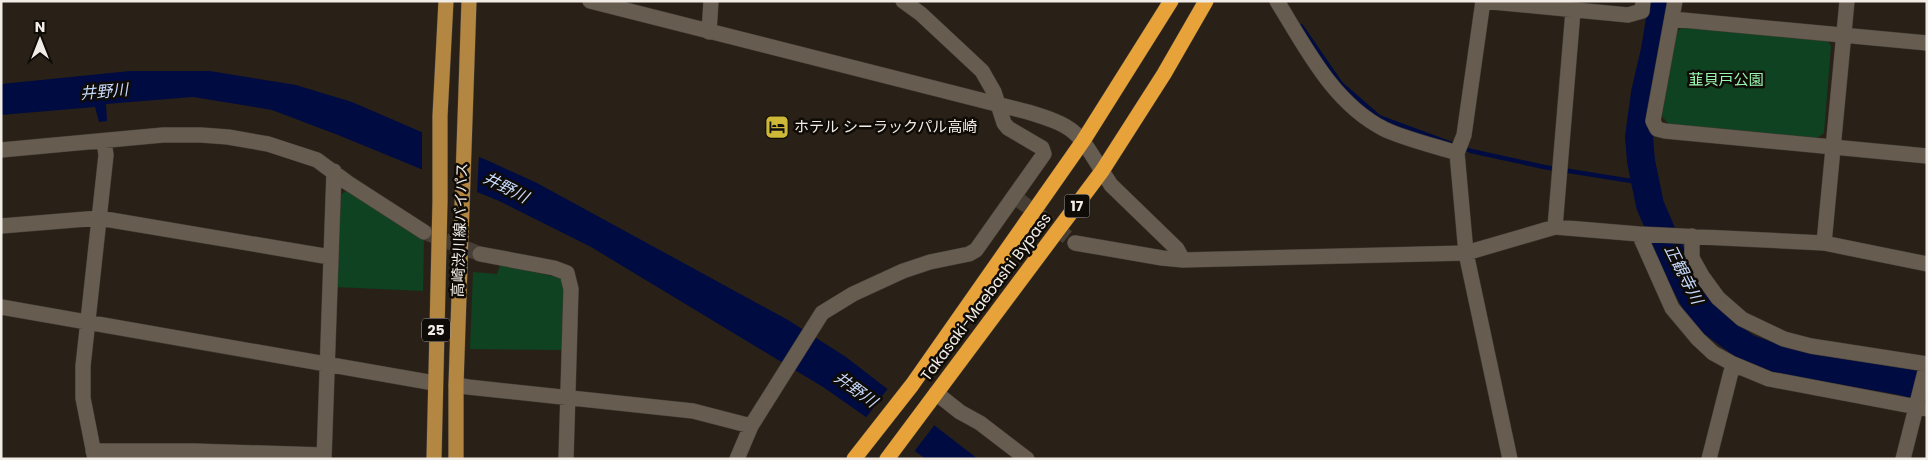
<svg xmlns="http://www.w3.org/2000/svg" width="1928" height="460" viewBox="0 0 1928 460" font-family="Poppins,'Noto Sans JP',sans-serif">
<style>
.green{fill:#0f4220}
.water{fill:#000c41}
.pier{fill:#292117}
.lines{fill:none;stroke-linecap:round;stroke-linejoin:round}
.stream{stroke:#000c41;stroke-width:4.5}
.river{stroke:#000c41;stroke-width:28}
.street-tunnel{stroke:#473f36;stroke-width:15;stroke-dasharray:15 8;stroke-linecap:butt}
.street-casing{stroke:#433c35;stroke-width:16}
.secondary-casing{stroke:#433c35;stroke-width:16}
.primary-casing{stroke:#433c35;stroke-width:16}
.highway-casing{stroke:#433c35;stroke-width:16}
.street{stroke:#665c50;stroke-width:15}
.secondary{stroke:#665c50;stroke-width:15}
.primary{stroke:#b38642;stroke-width:15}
.highway{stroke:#e7a239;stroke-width:15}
.labels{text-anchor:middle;stroke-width:5;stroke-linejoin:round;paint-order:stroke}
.shield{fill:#0f0b07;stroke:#aea8a3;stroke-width:1}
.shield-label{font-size:14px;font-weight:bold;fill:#f2ece6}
.park-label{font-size:15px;fill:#99f6ae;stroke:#0f0b07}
.poi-label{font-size:15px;fill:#f2ece6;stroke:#0f0b07;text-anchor:start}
.street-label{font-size:15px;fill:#f2ece6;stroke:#0f0b07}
.water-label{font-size:16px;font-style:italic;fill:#c6d9fc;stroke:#0f0b07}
</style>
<rect width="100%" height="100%" fill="#292117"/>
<path class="green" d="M 1684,26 L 1826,39 L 1831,46 L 1824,133 L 1817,138 L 1669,125 L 1662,116 L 1675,33 Z
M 346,191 L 424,239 L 423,291 L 335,287 L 340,195 Z
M 500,265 L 562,278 L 566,290 L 565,350 L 470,349 L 473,272 L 497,274 Z"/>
<path class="water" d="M 130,71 L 210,71 L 296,85 L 352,102 L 491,162 L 537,183 L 788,320 L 846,357 L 978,459 L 926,459 L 823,387 L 591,247 L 499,201 L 338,135 L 272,110 L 193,97 L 106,104 L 107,121 L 99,122 L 95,107 L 1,115 L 1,84 Z"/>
<path class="pier" d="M 422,130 L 479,154 L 477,194 L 422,171 Z
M 889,387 L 936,423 L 913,453 L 865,419 Z"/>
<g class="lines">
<path class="stream" d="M 1301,26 L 1341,84 L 1379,117 L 1471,151 L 1544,167 L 1644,183"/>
<path class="river" d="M 1663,1 L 1655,50 L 1645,93 L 1639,137 L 1641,161 L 1650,205 L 1675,263 L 1696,304 L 1713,323 L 1747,348 L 1781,360 L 1901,381 L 1927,388"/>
<path class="street-tunnel" d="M 1019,200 L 1075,243
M 424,232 L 480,254"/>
<g class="street-casing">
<path id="street" d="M 1277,1 C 1306,48 1333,103 1384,129 C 1405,139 1435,146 1457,153
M 1482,1 L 1628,15 L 1642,11 L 1643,1
M 1483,1 L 1464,135 L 1457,153 L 1466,253 L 1510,459
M 1675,1 L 1653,121 L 1657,129 L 1665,131 L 1927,156
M 1672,19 L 1927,43
M 709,32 L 711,1
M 1,150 L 163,135 L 201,135 L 228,137 L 268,144 L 317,160 L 348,183 L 424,232
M 1102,171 L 1111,185 L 1177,249 L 1183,260 L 1466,253 L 1555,227 L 1639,234 L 1824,243 L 1927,264
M 1,226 L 99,218 L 330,257
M 1555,227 L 1573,11
M 1639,234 L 1672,308 L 1698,339 L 1713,353 L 1733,364 L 1769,379 L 1927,409
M 1692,236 L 1692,258 L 1702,276 L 1718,298 L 1742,319 L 1784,339 L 1811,346 L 1927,364
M 1075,243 L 1162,258 L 1183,260
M 480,254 L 554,268 L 567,273 L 571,289 L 566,459
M 1,307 L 434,383
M 456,385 L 468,387 L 693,411 L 751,426
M 936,393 L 960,412 L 980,423 L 1027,459
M 93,451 L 194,451 L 324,455
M 95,459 L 83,398 L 83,366 L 106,155 L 104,141
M 324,459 L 334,171
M 737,459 L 751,426 L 822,313 L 853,294 L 903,271 L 930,262 L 969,254 L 976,250 L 1044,154 L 1042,148 L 1008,128 L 1004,123 L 994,92 L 982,71 L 921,14 L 903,1
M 1709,459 L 1733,364
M 1903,459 L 1927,364"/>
</g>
<g class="secondary-casing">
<path id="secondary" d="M 590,1 L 1028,112 C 1074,126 1077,130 1102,171
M 1824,243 L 1847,1"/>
</g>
<g class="primary-casing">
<path id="primary" d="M 434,459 L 440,201 L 440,116 L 446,1
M 456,459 L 456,385 L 469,1"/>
</g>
<g class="highway-casing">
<path id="highway" d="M 854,459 L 912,385 L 1083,141 L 1171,1
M 887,459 L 1102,171 L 1164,74 L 1206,1"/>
</g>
<use href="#street" class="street"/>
<use href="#secondary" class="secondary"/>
<use href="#primary" class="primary"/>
<use href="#highway" class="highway"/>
</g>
<defs>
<g id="hotel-square" transform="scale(1.25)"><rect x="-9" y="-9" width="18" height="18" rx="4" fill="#ceb837" stroke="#0f0b07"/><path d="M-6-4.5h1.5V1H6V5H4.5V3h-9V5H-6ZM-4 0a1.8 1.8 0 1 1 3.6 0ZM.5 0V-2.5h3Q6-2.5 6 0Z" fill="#111"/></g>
</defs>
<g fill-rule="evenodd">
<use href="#hotel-square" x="777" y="127"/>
</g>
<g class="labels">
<g class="shield">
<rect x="1064.5" y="194.5" width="25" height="23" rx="4"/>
<rect x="422" y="318.5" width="28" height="23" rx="4"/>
</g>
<g class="shield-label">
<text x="1077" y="211">17</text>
<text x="436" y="335">25</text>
</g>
<g class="park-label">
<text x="1726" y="85">韮貝戸公園</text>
</g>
<g class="poi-label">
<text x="794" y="132">ホテル シーラックパル高崎</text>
</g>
<g class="street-label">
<text transform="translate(460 230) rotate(-88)" y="5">高崎渋川線バイパス</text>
<text transform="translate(986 297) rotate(-53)" y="5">Takasaki-Maebashi Bypass</text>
</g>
<g class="water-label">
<text transform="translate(104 91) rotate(-5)" y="6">井野川</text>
<text transform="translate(506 187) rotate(27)" y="6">井野川</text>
<text transform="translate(1684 274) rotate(63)" y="6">正観寺川</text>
<text transform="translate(856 389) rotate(36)" y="6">井野川</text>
</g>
</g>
<rect width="1928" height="460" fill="none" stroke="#f2ece6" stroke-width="5"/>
<g transform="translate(40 40)" stroke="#0f0b07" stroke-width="4" paint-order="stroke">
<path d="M0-4L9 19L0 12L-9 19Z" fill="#f2ece6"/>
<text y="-8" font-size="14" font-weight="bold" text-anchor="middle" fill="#f2ece6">N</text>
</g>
</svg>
